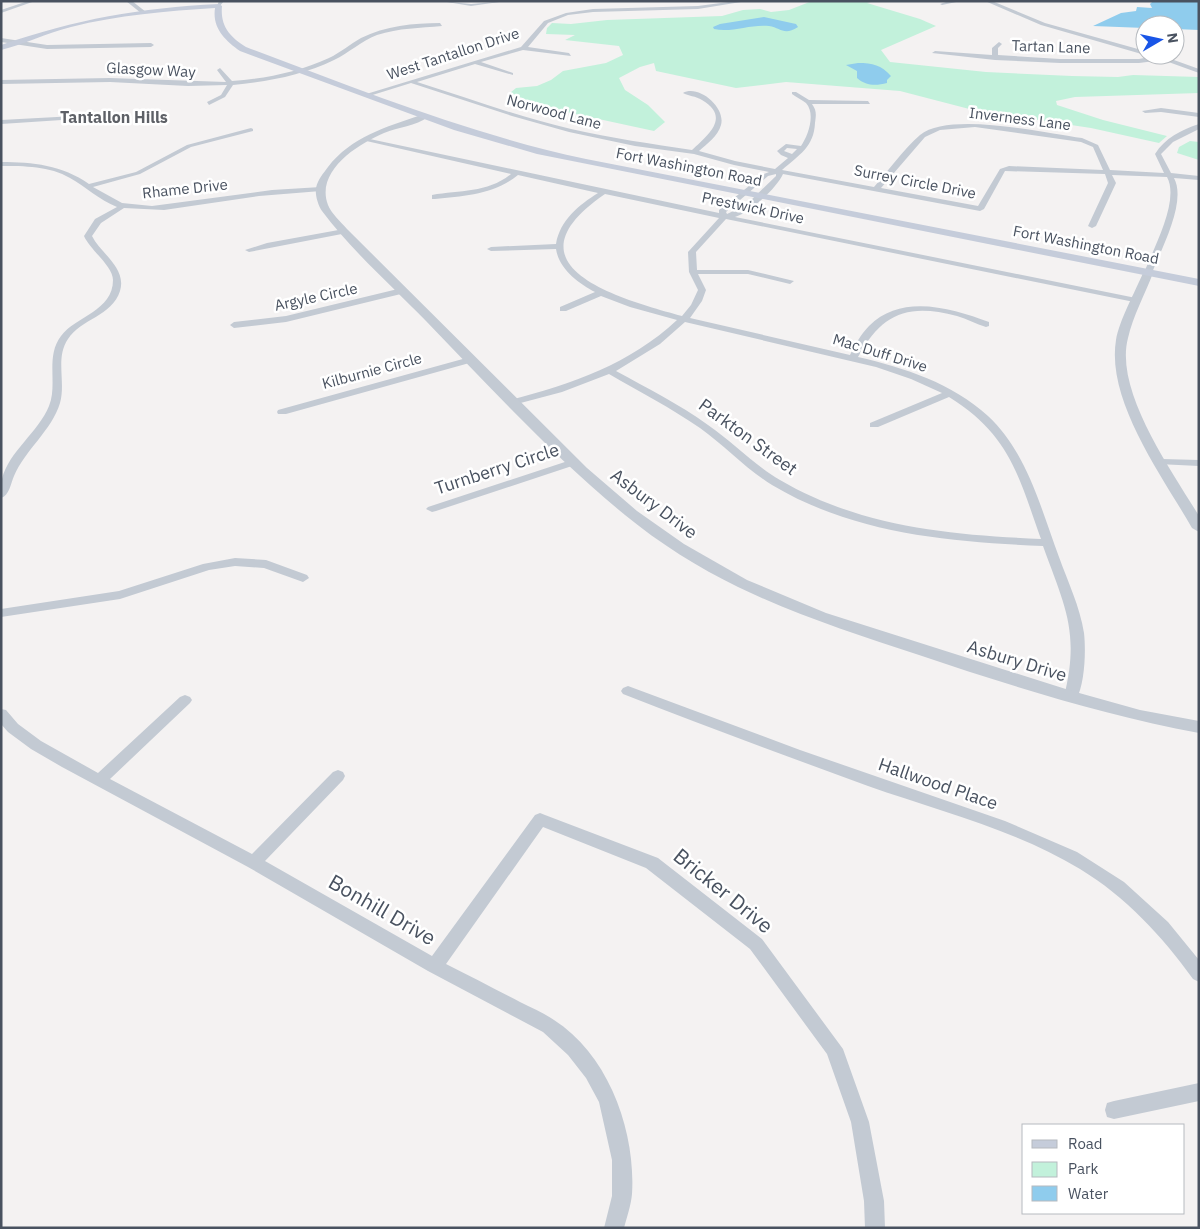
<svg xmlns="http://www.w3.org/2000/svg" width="1200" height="1229" viewBox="0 0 1200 1229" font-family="'IBM Plex Sans',sans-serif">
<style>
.green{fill:#c2f1db}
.water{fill:#8fcced}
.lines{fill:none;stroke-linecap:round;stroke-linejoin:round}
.minor{fill:#c3cad3;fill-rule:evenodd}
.tertiary{fill:#c3cad3;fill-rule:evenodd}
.secondary{fill:#c5ccda;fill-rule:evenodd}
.labels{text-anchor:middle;stroke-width:5;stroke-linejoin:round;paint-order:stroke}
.far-street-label{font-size:15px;fill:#495260;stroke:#fff}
.far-neighbourhood-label{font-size:16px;font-weight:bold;fill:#5e6167;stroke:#fff}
.street-label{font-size:18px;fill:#495260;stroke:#fff}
.near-street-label{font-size:21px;fill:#495260;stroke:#fff}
</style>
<rect width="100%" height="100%" fill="#f4f2f2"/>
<path class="green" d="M 812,1 L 875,1 L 867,3 L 920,19 L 936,26 L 881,50 L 890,62 L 986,72 L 1072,76 L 1118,77 L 1133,75 L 1199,77 L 1199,93 L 1075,97 L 1056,101 L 1057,105 L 1103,120 L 1167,136 L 1159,143 L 1091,128 L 977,111 L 900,91 L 786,82 L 736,88 L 656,71 L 654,63 L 640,67 L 619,78 L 625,90 L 648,105 L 665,122 L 654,131 L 543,107 L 510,93 L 516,88 L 537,86 L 551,80 L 563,71 L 606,63 L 623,55 L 619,46 L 565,40 L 575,35 L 546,34 L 547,28 L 552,23 L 571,24 L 607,20 L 722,16 L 743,10 L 760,9 L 771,12 L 789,10 Z
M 1190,141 L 1199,142 L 1199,160 L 1177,153 L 1179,147 Z"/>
<path class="water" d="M 1153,1 L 1199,1 L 1199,30 L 1175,29 L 1175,25 L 1145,25 L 1145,28 L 1093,26 L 1121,13 L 1136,11 L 1137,7 L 1152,8 L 1150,4 Z
M 764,17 L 796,24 L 798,27 C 784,36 781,28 769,26 C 750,24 732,33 714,29 L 713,27 L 720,24 Z
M 858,63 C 873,63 881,65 891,76 L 887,80 L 887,83 C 876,86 866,86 857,78 L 857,71 L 846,65 Z"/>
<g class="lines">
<path class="minor" d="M 28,1 L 35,1 L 1,13 L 1,10 Z
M 126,1 L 132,1 L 146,12 L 141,13 Z
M 219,1 L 224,1 L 219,7 L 217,6 Z
M 441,1 L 471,4 L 506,1 L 471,6 Z
M 736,1 L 747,1 L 698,9 L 593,12 L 568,15 L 548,23 L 528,47 L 569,53 L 571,56 L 523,50 L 481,62 L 513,73 L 513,75 L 475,64 L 417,82 C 468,98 519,117 571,129 C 611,138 652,144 692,150 C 708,135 731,117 702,100 C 696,96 688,96 683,93 C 698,84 726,107 721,125 C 718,136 707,144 699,151 L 735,161 L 775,169 L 788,158 L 781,155 L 777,151 L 786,144 L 801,146 C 808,136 816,114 806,103 C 802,100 796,97 792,94 L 792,92 L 796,92 L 809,100 L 868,101 L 870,104 L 812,104 C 817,111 816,115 815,123 C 814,147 799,155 782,170 L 874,187 C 889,170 903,150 920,135 C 949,111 1045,133 1082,138 L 1098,145 L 1110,170 L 1164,173 L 1155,154 C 1165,138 1181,130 1199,124 L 1199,129 L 1173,142 L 1161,154 L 1171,173 L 1199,176 L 1199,180 L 1174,178 C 1187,202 1161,249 1152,273 L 1148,275 L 1144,273 C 1153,249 1180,201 1167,177 L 1112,175 L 1116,183 L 1096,226 L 1092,228 L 1088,226 L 1108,183 L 1105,174 L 1005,171 L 984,209 L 980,211 L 783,174 C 777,188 750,212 735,217 L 1136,298 L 1140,301 L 1139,303 L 726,219 L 696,252 L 697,270 L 748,270 L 794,281 L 790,284 L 748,274 L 698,274 L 706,290 L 702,301 L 690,318 L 850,355 C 855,345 861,334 869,326 C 901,293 952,308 989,322 L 989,326 L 986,327 C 976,324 967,319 957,316 C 908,303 882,313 858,357 C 905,368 952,383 988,416 C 1027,452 1041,509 1059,557 C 1068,582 1080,607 1084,633 C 1086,651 1085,684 1076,700 L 1066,700 L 1064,697 C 1080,632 1065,607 1043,546 C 950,542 854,534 772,485 C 746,469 725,446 700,428 C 671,408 640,392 609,374 L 562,392 L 513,405 L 510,404 L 510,400 C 572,384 630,364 677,320 L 630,307 L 601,296 L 566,311 L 560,311 L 560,307 L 595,292 C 578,283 559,269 556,249 L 491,251 L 487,249 L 491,247 L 556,244 C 560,220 579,205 598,193 L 518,175 C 494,195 464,196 435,199 L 432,199 L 432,195 C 460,190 488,193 511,174 L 362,140 L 365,138 L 719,213 L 719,210 L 764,174 L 769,172 L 734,165 L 694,154 L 635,146 L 569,132 L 512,116 L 411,83 L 366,97 L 363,95 L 521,47 L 544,21 L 566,13 L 593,9 L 698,6 ZM 975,127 L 1081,142 L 1093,147 L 1103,170 L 1009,166 L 1000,169 L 978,206 L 881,188 L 925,137 L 940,130 ZM 787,148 L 797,149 L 792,154 L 784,151 ZM 776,174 L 776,176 L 746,205 L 727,214 L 726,212 L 768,176 ZM 605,194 L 719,218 L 688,252 L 689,272 L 698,290 L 691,305 L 682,316 C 620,299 500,266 605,194 ZM 685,322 L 876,367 L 911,379 L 942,393 L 870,423 L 870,427 L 878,427 L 949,397 C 1010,435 1018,475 1041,539 C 951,535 860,527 780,480 C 754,465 733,442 708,425 C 679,404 647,388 616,371 L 660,344 Z
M 949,1 L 961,1 L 942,5 L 940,4 Z
M 985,1 L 992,1 L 1045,23 L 1145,51 L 1145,55 L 1041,25 Z
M 440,23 L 442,26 C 420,28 399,28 377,35 C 361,41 349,53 334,60 C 304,75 266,82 233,85 L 225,97 L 209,105 L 207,102 L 221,95 L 227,85 L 188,86 L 110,82 L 1,84 L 1,80 L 110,78 L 226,82 L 217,70 L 220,68 L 232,81 C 263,79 299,72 329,58 C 340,53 350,44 361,38 C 385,26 414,23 440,23 Z
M 1,38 L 47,45 L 151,43 L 154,45 L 151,47 L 47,49 L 1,42 Z
M 999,42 L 1002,44 L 998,48 L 998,55 L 1060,59 L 1139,59 L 1160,55 L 1199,69 L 1199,73 L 1163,60 L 1139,63 L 1060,63 L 995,60 L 932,53 L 935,51 L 992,55 L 992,48 Z
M 1161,108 L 1199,113 L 1199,117 L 1161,112 L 1145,113 L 1142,111 Z
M 94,115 L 95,116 L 92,118 L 1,124 L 1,120 Z
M 251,128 L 253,129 L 253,131 L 191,147 L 140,174 L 93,187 L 122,203 L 152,206 L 272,190 L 321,187 L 325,189 L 321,191 L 259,196 L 164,210 L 124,208 L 101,223 L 92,236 C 101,254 127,268 120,291 C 112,316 81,319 68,339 C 55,358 66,382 60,403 C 52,430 25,450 14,476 C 11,483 9,496 1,498 C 1,492 0,485 2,479 C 9,451 38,433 49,406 C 58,384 45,357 61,336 C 76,316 113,311 113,280 C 113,266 90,250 84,236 L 95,219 L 117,207 C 99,200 86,187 70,178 C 50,166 24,166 1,166 L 1,162 C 33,162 62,165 89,184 L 136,172 L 187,145 Z
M 344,229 L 347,229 L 347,233 L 249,252 L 245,250 L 267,243 Z
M 402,288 L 405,289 L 405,293 L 286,322 L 234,328 L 230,325 L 234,322 L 286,316 Z
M 470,357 L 475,360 L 473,362 L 286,414 L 278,414 L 277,412 L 278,410 Z
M 574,459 L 578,460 L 579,462 L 578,464 L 436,511 L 432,512 L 426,509 L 428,507 Z
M 1162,459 L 1199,460 L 1199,466 L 1158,464 L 1157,462 Z
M 235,558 L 266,560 L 307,575 L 309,578 L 303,582 L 264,568 L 235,566 L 209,570 L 120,599 L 1,617 L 1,609 L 119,591 L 203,564 Z
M 628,686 L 800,750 L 1005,821 L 1077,852 L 1124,882 L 1168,922 L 1199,960 L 1199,982 L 1193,979 C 1162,936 1126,897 1080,869 C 1016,830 939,811 868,786 C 786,756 705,726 623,694 L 621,691 L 623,688 Z
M 185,695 L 190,697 L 192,700 L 190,703 L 110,779 L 252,854 L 333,772 L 338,770 L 343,772 L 345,776 L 343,780 L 265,861 L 432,956 L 535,815 L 540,813 L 545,815 L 658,858 L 762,939 L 843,1049 L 869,1122 L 884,1201 L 885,1228 L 865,1228 L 864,1201 L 851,1122 L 827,1054 L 750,949 L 646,868 L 543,827 L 446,964 C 470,976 495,989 520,1002 C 532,1008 544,1013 554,1020 C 609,1055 636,1132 632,1194 C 631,1205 627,1217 624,1228 L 604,1228 L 612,1196 L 612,1160 L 599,1102 L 586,1078 L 568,1055 L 543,1032 L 428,971 L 248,867 L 62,767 L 31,749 L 8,732 L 1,724 L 1,709 L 6,710 L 18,724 L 41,741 L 98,773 L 180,697 Z
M 1199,1083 L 1199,1101 L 1114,1119 L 1107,1117 L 1105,1110 L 1107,1103 L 1114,1101 Z"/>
<path class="tertiary" d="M 421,115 L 428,117 C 416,126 398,127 384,133 C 358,144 315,171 328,205 C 331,213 341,222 347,229 L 587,468 L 637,511 L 684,544 L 747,580 L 826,613 L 1072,691 L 1140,710 L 1199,721 L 1199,733 C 1103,715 1011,686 919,655 C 858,635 796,615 738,587 C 699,568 659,543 625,515 C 554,457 490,387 426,321 C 393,287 350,249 322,211 C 318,205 315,195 316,188 C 318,179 323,174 328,167 C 351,137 386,127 421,115 Z
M 1148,270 L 1153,273 C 1145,294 1133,316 1128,338 C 1114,391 1172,471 1199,516 L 1199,532 L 1192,528 C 1163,477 1106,401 1116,340 C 1119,321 1135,292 1143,273 Z"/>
<path class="secondary" d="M 219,4 L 222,6 C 220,26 230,37 246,47 C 358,89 469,134 586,159 L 1199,279 L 1199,286 L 537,154 L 454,130 L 240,51 C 225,40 212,28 215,8 C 167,11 118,15 71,27 C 47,33 25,44 1,50 L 1,45 C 77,19 139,8 219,4 Z"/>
</g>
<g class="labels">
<g class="far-street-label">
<text transform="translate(1051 47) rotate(2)" y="5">Tartan Lane</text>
<text transform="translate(453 54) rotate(-18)" y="5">West Tantallon Drive</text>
<text transform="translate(151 70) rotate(3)" y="5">Glasgow Way</text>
<text transform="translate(554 112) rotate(15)" y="5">Norwood Lane</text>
<text transform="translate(1020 119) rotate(7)" y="5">Inverness Lane</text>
<text transform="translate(689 167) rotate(11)" y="5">Fort Washington Road</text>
<text transform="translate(915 182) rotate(11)" y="5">Surrey Circle Drive</text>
<text transform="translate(185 189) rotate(-6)" y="5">Rhame Drive</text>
<text transform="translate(753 208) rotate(12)" y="5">Prestwick Drive</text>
<text transform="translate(1086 245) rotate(11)" y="5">Fort Washington Road</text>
<text transform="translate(316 297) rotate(-12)" y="5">Argyle Circle</text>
<text transform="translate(880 353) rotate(17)" y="5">Mac Duff Drive</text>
<text transform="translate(372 371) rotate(-15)" y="5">Kilburnie Circle</text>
</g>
<g class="far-neighbourhood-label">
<text x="114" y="123">Tantallon Hills</text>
</g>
<g class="street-label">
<text transform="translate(748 437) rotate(36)" y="6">Parkton Street</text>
<text transform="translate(497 469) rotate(-18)" y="6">Turnberry Circle</text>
<text transform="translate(654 504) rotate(37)" y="6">Asbury Drive</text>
<text transform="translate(1017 661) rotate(17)" y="6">Asbury Drive</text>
<text transform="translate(938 784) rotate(19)" y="6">Hallwood Place</text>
</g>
<g class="near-street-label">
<text transform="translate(723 891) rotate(39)" y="7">Bricker Drive</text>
<text transform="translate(382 910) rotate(30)" y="7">Bonhill Drive</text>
</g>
</g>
<rect width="1200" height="1229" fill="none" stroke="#495260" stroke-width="5"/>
<rect x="1022" y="1124" width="162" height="90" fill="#ffffff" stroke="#b6babf"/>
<rect x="1032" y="1140" width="25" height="8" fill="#c5ccda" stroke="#b6babf"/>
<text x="1068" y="1149" font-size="15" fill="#495260">Road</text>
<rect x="1032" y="1162" width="25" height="15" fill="#c2f1db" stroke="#b6babf"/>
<text x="1068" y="1174" font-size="15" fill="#495260">Park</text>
<rect x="1032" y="1186" width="25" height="15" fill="#8fcced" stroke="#b6babf"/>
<text x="1068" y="1199" font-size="15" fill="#495260">Water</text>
<g transform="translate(1160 40) rotate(81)"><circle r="24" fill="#ffffff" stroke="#b6babf"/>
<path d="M0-4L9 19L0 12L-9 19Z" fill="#1955e7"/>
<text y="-8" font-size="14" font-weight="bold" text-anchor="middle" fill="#495260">N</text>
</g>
</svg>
